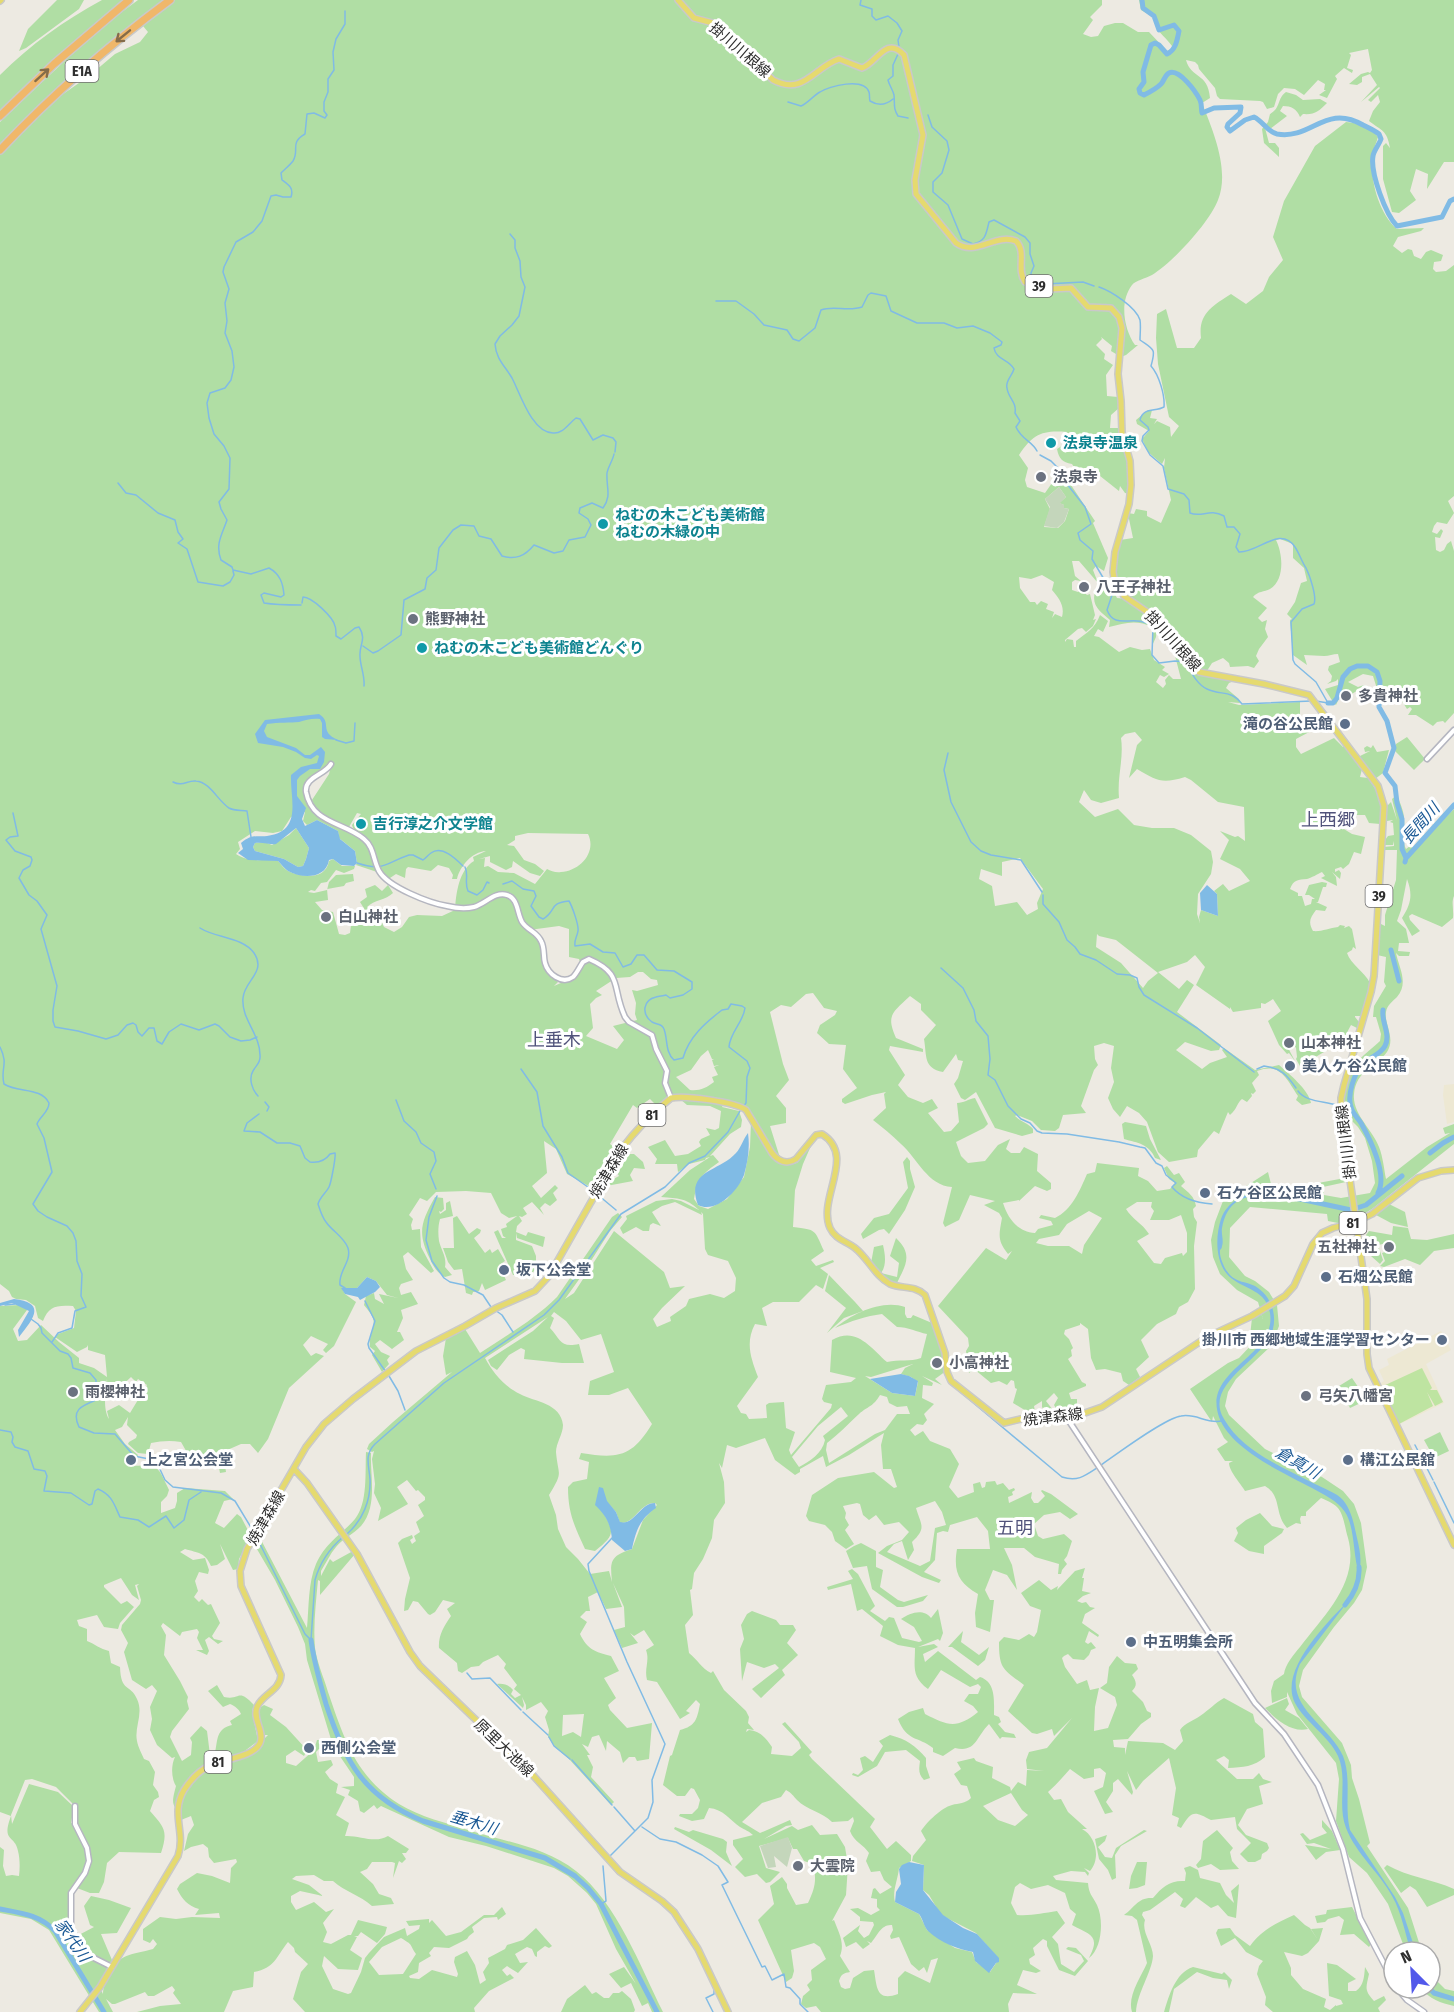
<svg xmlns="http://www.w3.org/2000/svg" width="1454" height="2012" viewBox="0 0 1454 2012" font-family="'Fira Sans Condensed','Noto Sans JP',sans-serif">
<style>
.education{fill:#ede8d3}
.green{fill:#b0dea4;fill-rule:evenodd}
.cemetery{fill:#c4d6bb}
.pitch{fill:#bee4a1}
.water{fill:#80bbe5;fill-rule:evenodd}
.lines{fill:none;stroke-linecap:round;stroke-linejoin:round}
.stream{stroke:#80bbe5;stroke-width:1.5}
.river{stroke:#80bbe5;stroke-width:5}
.minor-casing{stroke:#b5b6c0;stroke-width:7}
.major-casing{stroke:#c9c9c9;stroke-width:8}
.highway-casing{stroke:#c9c9c9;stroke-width:10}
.minor{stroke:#fff;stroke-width:4}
.major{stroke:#e5da6f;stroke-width:5}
.highway{stroke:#f0b76a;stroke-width:7}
.oneway{stroke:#856c49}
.culture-dot{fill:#0f9aa8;stroke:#fff;stroke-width:2}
.worship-dot{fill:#6b7280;stroke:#fff;stroke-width:2}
.service-dot{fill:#5c6f8a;stroke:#fff;stroke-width:2}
.labels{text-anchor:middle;stroke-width:6;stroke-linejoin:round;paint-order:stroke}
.shield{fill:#fff;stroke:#6d6d6d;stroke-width:1.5}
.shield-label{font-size:14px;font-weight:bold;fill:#2e2e2e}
.street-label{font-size:15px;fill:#2e2e2e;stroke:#fff}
.culture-label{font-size:15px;font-weight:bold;fill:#0d838f;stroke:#fff;text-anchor:start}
.worship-label{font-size:15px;font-weight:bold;fill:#5b616d;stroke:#fff;text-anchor:start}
.service-label{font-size:15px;font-weight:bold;fill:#4e5e75;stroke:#fff;text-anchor:start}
.water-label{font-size:16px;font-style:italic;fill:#1b5995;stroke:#fff}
.quarter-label{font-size:18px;fill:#51537b;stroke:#fff}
</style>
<rect width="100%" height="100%" fill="#edeae2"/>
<path class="education" d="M 1454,1084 L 1454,1122 L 1447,1124 L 1443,1095 L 1444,1085 Z
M 1441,1331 L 1451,1350 L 1426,1364 L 1444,1403 L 1398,1425 L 1378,1385 L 1384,1381 L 1379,1370 L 1389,1365 L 1387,1359 Z"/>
<path class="green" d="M 57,0 L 84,0 L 79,9 L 26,48 L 19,51 L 28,29 Z
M 102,0 L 125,0 L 85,32 L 0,113 L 0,75 C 30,45 65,20 102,0 Z
M 138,0 L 166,0 C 105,43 51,94 0,148 L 0,122 C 45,80 88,36 138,0 Z
M 175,0 L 1102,0 L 1102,5 L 1090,17 L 1093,20 L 1083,34 L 1091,37 L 1098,36 L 1104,26 L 1115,23 L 1123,23 L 1138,32 L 1149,32 L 1167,51 L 1171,49 L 1172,46 C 1164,35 1155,31 1153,17 L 1141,10 L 1139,0 L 1454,0 L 1454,162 L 1444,162 L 1427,189 L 1428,174 L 1416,169 L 1410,191 L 1416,200 L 1399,213 L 1392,212 L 1383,179 L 1383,146 L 1386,143 L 1390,148 C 1387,130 1382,131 1369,121 L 1373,111 L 1380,102 L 1378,95 L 1371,102 L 1368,100 L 1380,88 L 1379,87 L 1361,102 L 1377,85 L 1370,74 L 1362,77 L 1362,82 L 1357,85 L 1349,84 L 1361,74 L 1368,72 L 1370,73 L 1372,70 L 1368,49 L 1349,53 L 1351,55 L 1347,68 L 1353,70 L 1352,73 L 1344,68 L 1335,76 L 1337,79 L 1327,98 L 1319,95 L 1326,90 L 1324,90 L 1325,84 L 1318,80 L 1304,95 L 1295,89 L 1284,88 L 1278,94 L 1274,107 L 1267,109 L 1263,102 L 1260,101 L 1220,99 L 1217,96 L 1215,88 L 1199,69 L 1198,65 L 1195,62 L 1186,60 C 1191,79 1208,72 1210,98 L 1202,103 C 1213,131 1230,170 1218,200 C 1209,223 1173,262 1152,275 C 1145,279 1136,280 1132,285 C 1119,302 1124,329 1135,345 L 1138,345 L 1126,355 L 1118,358 L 1116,354 L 1111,351 L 1112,346 L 1101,337 L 1102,339 L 1096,345 L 1105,354 L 1104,359 L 1113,365 L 1106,375 L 1107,396 L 1118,397 L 1119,408 L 1111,415 L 1110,428 L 1120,428 L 1130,461 L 1130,494 L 1125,493 L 1120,486 L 1119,491 L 1095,472 L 1096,475 L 1072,483 L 1066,475 L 1079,471 L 1092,471 L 1080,469 L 1076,470 L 1072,464 C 1062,462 1059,459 1057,449 L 1068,442 L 1070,449 L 1074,451 L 1066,433 L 1067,432 C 1042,430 1033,434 1019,455 L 1028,468 L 1025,480 L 1027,487 L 1045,493 L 1052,483 L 1053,474 L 1063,473 L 1095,521 L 1093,523 L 1108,558 L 1104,571 L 1096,566 L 1093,570 L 1098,583 L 1079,561 L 1072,561 L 1075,576 L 1081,581 L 1075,580 L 1072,582 L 1072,590 L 1078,592 L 1081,589 L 1087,595 L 1090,594 L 1095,615 L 1093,620 L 1096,619 L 1093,626 L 1086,632 L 1082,628 L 1078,629 L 1065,640 L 1065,642 L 1067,639 L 1073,640 L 1074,647 L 1076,647 L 1076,641 C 1086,633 1095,629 1100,615 L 1108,621 L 1103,632 L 1098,629 L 1094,636 L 1099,637 L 1119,652 L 1130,647 L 1142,650 L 1150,649 L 1154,660 L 1165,667 L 1162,670 L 1169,674 L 1164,677 L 1160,675 L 1156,682 L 1163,688 L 1166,684 L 1165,680 L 1169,675 L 1173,679 L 1181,679 L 1173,648 L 1175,645 L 1168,641 L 1166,638 L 1159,638 L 1161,626 L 1198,671 C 1187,652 1174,634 1158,618 C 1149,609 1138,604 1128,597 C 1111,584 1113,557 1120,540 L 1133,538 L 1129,519 L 1126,518 L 1128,513 L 1134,514 L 1136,509 L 1147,511 L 1147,516 L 1161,523 L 1171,500 L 1164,468 L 1165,458 L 1162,464 L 1148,452 L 1142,439 L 1149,431 L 1137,424 L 1136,420 L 1148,410 L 1152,410 L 1150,418 L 1157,419 L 1154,424 L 1157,421 L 1170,427 L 1171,437 L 1179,426 L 1169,417 L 1158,364 L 1156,338 L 1157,314 L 1166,309 L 1177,348 L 1194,348 L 1201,338 C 1198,314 1212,306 1231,294 L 1246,304 L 1263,291 L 1269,277 L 1283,260 L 1273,237 L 1284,201 L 1315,146 L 1346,122 C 1357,123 1372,127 1378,137 C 1376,144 1372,152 1372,160 C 1371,183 1379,213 1397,229 L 1424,228 L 1421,231 L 1398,237 L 1393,246 L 1402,253 L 1408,249 L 1412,250 L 1414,256 L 1421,259 L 1426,252 L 1431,250 L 1443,255 L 1441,261 L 1434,262 L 1433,269 L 1436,272 L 1446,271 L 1454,265 L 1454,496 L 1448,501 L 1454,513 L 1447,524 L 1437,522 L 1434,526 L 1432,532 L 1437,534 L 1441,529 L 1443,531 L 1440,538 L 1435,537 L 1436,550 L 1440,552 L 1444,550 L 1447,544 L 1451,541 L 1454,551 L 1454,713 L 1445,723 L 1443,721 L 1437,722 L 1433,726 L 1416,715 L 1408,715 L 1412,709 L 1410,707 L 1407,709 L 1400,698 L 1389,692 L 1379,695 L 1373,676 L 1363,674 L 1348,682 L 1358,687 L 1364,685 L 1368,687 C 1363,692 1355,690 1351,695 L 1346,691 L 1342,692 L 1336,705 L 1335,704 L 1336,699 L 1333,702 L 1325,689 L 1338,685 L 1338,679 L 1336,681 L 1327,684 L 1331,681 L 1332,676 L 1328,670 L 1329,666 L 1340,662 L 1338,654 C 1333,654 1329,656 1324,656 C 1317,656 1311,655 1304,655 L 1307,665 L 1293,655 L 1290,620 L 1292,619 L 1287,614 L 1295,602 L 1301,583 L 1307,581 L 1304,568 L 1293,558 L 1293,544 L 1280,539 L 1276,540 C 1283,554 1285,580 1270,589 C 1264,592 1258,591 1253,597 L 1267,608 L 1258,618 L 1262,622 L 1267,620 L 1265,629 L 1268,637 L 1259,649 L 1256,656 L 1259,661 L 1254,668 L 1248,666 L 1230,667 L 1229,663 L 1223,658 L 1212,663 L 1205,674 L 1217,677 L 1214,678 L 1244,681 L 1243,683 L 1234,681 L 1229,683 L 1226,688 L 1239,699 L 1240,703 L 1228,702 L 1239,705 L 1300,702 L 1300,722 L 1309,728 L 1320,725 L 1320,729 L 1313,730 L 1296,739 L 1296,747 L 1301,754 L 1334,738 L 1343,747 L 1345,746 L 1362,769 L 1360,777 L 1368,778 C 1383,800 1381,799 1380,824 L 1369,823 L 1365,815 L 1353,815 L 1351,813 L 1339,826 L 1352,834 L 1365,837 L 1361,854 L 1354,852 L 1349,864 L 1343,869 L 1341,867 L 1335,869 L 1335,872 L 1339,870 L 1341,873 L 1340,879 L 1332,872 L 1336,877 L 1337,886 L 1321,878 L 1325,876 L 1322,872 C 1318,874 1311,878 1307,879 C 1298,880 1294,879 1290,889 L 1298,893 L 1298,896 L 1302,896 L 1305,906 L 1311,904 L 1312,899 L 1315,899 L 1309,895 L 1305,895 L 1309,885 L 1322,882 L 1327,883 L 1326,887 L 1323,887 L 1318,902 L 1316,902 L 1327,907 L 1325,911 L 1316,910 C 1310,918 1308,922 1313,931 C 1321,932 1329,928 1338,927 L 1340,925 L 1345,926 L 1344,928 L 1349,926 L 1352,929 L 1356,949 L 1353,947 L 1352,950 L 1347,953 C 1351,965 1364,971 1370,983 L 1361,1016 L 1355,1016 L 1355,1017 L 1359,1022 L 1357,1028 L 1351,1025 L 1344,1038 L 1349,1041 L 1344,1047 L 1341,1044 C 1331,1047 1308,1061 1301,1068 L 1296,1059 L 1297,1057 L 1296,1048 L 1290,1040 L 1286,1044 L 1295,1061 L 1289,1053 L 1287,1054 L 1279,1045 L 1268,1021 L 1281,1011 L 1273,999 L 1265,1004 L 1261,1003 L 1261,1008 L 1233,1012 L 1230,1007 L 1230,1009 L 1196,985 L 1205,967 L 1195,955 L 1187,962 L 1158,972 L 1179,989 L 1187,980 L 1194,985 L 1177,1012 L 1221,1045 L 1219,1050 L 1211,1051 L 1185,1042 L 1176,1050 L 1202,1069 L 1210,1063 L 1227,1057 L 1222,1050 L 1224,1048 L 1255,1070 L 1279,1065 C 1288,1073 1309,1090 1311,1103 L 1302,1105 L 1296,1100 L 1298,1096 C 1286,1078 1280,1062 1257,1071 L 1259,1075 L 1252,1083 L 1256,1091 L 1253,1094 L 1251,1093 L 1252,1096 L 1247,1102 L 1242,1099 C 1236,1104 1238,1108 1230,1115 L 1228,1112 L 1219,1134 L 1214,1131 L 1198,1150 L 1197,1157 L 1169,1162 L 1158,1152 L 1147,1122 L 1139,1113 L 1127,1106 L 1120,1117 L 1113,1109 L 1108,1098 L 1114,1082 L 1111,1068 L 1114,1046 L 1104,1043 L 1094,1046 L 1095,1059 L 1098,1065 L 1094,1070 L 1081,1106 L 1086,1113 L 1063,1115 L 1059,1128 L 1055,1131 L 1041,1130 L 1032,1121 L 1017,1115 L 1015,1116 C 1021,1122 1028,1123 1033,1129 L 1033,1133 L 1022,1136 L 995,1128 L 976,1092 L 965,1100 L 961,1098 L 954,1084 L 958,1078 L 963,1061 L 958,1060 L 956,1054 L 943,1072 C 923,1068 927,1056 924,1039 L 936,1025 L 921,1010 L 921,1004 L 910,996 C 892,1013 886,1015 896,1038 L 923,1049 L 923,1052 L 890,1046 L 889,1050 L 905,1075 L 898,1085 L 908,1097 L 923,1103 L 932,1099 L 938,1108 L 928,1113 L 944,1132 L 951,1131 L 959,1122 L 957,1103 C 964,1103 968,1099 975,1098 L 988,1124 L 984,1128 L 956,1142 L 961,1156 L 968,1163 L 985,1161 L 998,1145 L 1010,1139 L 1006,1149 L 1011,1153 L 1020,1153 L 1024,1147 L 1038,1154 L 1037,1171 L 1051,1183 L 1051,1189 L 1047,1191 L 1035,1186 L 1019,1201 L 1019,1200 L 1003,1203 C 1008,1219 1018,1232 1035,1233 L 1038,1229 L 1053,1225 L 1051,1221 L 1039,1218 L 1041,1215 L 1055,1218 C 1072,1210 1080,1190 1087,1174 L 1095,1172 L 1097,1163 L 1139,1168 L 1138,1176 L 1148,1181 L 1157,1191 L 1170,1189 L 1175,1183 L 1169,1179 L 1164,1168 L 1167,1166 L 1174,1175 L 1179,1173 L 1185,1182 L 1181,1186 C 1189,1193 1194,1196 1196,1206 L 1193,1209 L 1194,1217 L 1197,1222 L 1194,1246 L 1195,1289 L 1188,1302 L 1179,1307 L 1176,1314 L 1157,1324 L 1141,1340 L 1149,1357 L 1136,1369 L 1140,1377 L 1129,1385 L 1123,1381 L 1121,1373 L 1105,1369 L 1096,1370 L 1091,1358 L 1088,1329 L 1080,1323 L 1080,1325 L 1065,1330 L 1064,1334 L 1069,1339 L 1073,1348 L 1071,1350 L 1072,1356 L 1068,1359 L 1082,1382 L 1086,1384 L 1086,1386 L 1069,1393 L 1071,1399 L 1077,1399 L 1077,1404 L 1081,1405 L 1081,1410 L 1071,1413 L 1058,1412 L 1054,1405 L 1058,1398 L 1054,1393 L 1046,1401 L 1053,1410 L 1054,1415 L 1047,1415 L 1042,1407 L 1042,1401 L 1034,1406 L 1036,1417 L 1013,1403 L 1017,1389 L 1015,1388 L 1014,1381 L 1011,1380 L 1007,1385 L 999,1381 L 991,1383 L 974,1369 L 969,1373 L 966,1351 L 969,1346 L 968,1338 L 938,1306 L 986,1248 L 1006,1260 L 1012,1251 L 1008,1254 C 997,1240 999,1235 1002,1218 L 999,1213 L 984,1205 L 995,1201 L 970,1195 L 959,1220 L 945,1227 L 943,1223 L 952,1187 C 928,1186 917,1158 901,1144 C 892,1135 882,1127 873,1120 L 886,1108 L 884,1094 L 886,1092 L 872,1095 L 845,1104 L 842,1102 L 842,1099 L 857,1088 L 843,1069 L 846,1045 L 829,1044 L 817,1033 L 820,1025 L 835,1015 L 837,1011 L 824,1008 L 813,993 L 806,994 L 791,1007 L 781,1005 L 770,1012 L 783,1064 L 789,1080 L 776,1096 L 786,1108 L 786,1123 L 770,1126 L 781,1161 L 790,1164 L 797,1163 L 806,1148 L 814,1139 L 803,1164 L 795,1190 L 793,1227 C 817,1230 814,1229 824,1251 L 811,1260 L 816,1266 L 833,1260 L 834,1262 L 820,1268 L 828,1274 L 823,1289 L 816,1285 L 799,1302 L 773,1302 L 762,1308 L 767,1326 L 755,1324 C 745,1343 751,1358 758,1377 L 737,1406 L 741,1413 L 746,1414 L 749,1419 L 767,1418 L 766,1405 L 769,1403 L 784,1402 L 786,1428 L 795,1432 L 789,1450 L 791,1455 L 831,1408 L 832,1404 L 824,1402 L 822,1399 L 826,1385 L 851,1382 L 856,1378 L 830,1372 L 832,1340 C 856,1326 870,1347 887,1362 C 899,1359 910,1362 921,1358 L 927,1334 C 917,1332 908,1327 897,1327 L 882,1314 C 866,1316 851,1321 835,1328 C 853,1313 883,1299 905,1307 L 905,1314 L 907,1318 L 911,1318 L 913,1315 L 932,1323 L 945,1361 L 938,1358 L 934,1361 L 937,1367 L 945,1364 L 946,1371 L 935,1379 L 942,1385 L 922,1376 L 933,1383 L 932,1386 L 923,1385 L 922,1398 L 934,1404 L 924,1414 L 927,1420 L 923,1425 L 917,1424 L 910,1430 L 915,1436 L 923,1431 L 930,1441 L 950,1449 L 959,1464 L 949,1487 L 958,1498 L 974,1492 L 973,1484 L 980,1482 L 982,1488 L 985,1487 L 986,1482 L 995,1481 L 997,1485 L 1003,1483 L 1009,1490 L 1014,1488 L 1015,1490 L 1012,1492 L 1013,1495 L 1008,1497 L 1009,1503 L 1032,1492 L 1031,1498 L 1034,1503 L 1038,1503 L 1045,1496 L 1041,1491 L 1042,1490 L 1051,1494 L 1078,1514 L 1070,1519 L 1060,1512 L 1044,1515 L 1034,1524 L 1038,1536 L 1043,1539 L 1064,1534 L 1072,1541 L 1067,1556 L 1064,1560 L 1067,1564 L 1062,1570 L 1061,1574 L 1058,1574 L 1059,1564 L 1035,1557 L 1024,1548 L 1004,1548 L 1012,1565 L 1017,1590 L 1007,1575 L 993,1570 L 985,1590 L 990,1600 L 994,1600 L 990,1632 L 976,1627 L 975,1613 L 978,1594 C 959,1583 953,1572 957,1549 L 990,1549 L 988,1531 L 977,1517 L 950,1525 L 948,1532 L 943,1531 L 937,1533 L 935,1560 L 924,1572 L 941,1580 L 939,1583 L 922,1577 L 878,1553 L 887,1546 L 902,1540 L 909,1532 L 899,1522 L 884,1525 L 876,1515 L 869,1520 L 863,1515 L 860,1504 L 857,1503 L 843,1506 L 846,1513 L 845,1518 L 849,1525 L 845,1530 L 854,1544 L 846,1549 L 835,1541 L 832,1532 L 825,1525 L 809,1521 L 806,1516 L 812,1495 L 838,1478 L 874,1472 L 894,1488 L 897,1487 L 891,1469 L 883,1469 L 881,1445 L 884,1433 L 849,1455 L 826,1467 L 823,1456 L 800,1469 L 800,1472 L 795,1475 L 775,1460 L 765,1438 L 736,1448 L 727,1445 L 722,1468 L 719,1463 L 724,1482 L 725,1503 L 714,1520 L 712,1538 L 703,1559 L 694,1573 L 692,1589 L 690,1590 L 693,1615 L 685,1625 L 689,1653 C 698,1660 701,1668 711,1673 L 713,1671 L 724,1690 L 746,1711 L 749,1717 L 748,1723 L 754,1730 L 747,1729 L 746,1732 L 749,1730 C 760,1731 766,1738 772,1747 L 771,1754 L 792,1756 L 801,1748 L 799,1742 L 782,1724 L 785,1722 L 812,1752 L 809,1755 L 812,1759 L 875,1819 L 870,1827 L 887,1849 L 896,1841 L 911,1855 L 911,1861 L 899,1868 C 898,1880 892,1891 895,1902 L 919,1914 L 927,1930 L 955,1948 L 972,1952 L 976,1962 L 990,1972 L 999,1959 L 976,1933 L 941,1915 L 929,1895 L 923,1890 L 924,1865 L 912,1861 L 913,1856 L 926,1840 L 921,1831 C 927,1822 941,1808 952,1805 C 959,1803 965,1804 971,1798 L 967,1786 L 961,1785 L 954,1774 L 961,1769 L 957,1762 L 974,1758 L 976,1761 L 993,1767 L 992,1778 L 1010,1787 L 1011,1791 L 1018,1782 L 1026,1786 L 1027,1770 L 1044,1771 L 1027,1769 L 1026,1760 L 1029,1752 L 1047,1748 L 1072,1718 L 1054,1736 L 1052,1729 L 1037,1734 L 1032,1733 L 1008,1711 L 1024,1685 C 1003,1669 999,1669 999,1642 L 1004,1637 L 1019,1640 L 1029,1634 L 1034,1637 L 1037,1632 L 1041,1610 L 1030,1606 L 1021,1593 L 1039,1580 L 1051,1590 L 1058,1586 L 1057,1590 L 1075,1571 L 1085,1568 L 1082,1578 L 1084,1578 L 1082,1591 L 1091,1593 L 1083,1596 L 1077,1601 L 1082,1603 L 1086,1602 L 1090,1607 L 1095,1608 L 1085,1614 L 1082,1623 L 1099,1635 L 1098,1637 L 1089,1631 L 1085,1642 L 1088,1644 L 1091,1642 L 1096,1648 L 1091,1650 L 1089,1655 L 1084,1660 L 1073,1659 L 1068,1654 L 1064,1656 L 1062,1658 L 1065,1667 L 1077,1684 L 1087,1680 L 1090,1690 L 1099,1688 L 1095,1707 L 1094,1731 L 1108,1728 L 1117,1705 L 1115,1697 L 1100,1688 L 1107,1683 L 1109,1667 L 1117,1656 L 1125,1663 L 1136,1664 L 1138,1669 L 1132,1675 C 1136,1681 1138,1685 1132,1691 L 1143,1702 L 1147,1711 L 1151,1713 L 1151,1717 L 1141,1724 L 1128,1739 L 1113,1740 L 1114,1747 L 1125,1748 L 1125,1755 L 1128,1741 L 1163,1743 L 1175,1750 L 1183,1741 L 1180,1730 C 1185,1723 1193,1721 1200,1716 C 1209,1710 1215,1703 1224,1698 L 1253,1714 L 1255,1722 L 1263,1729 L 1265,1757 C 1254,1767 1243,1767 1228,1768 L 1229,1760 L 1224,1756 L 1216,1760 L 1237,1779 L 1253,1779 L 1259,1773 L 1263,1779 L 1272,1782 L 1259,1786 L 1263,1804 L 1247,1809 L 1238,1825 L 1246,1835 L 1267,1843 L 1269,1848 L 1267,1851 L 1262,1854 L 1261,1859 L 1255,1862 L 1248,1862 L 1240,1854 L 1251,1843 L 1237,1829 L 1235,1817 L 1211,1820 C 1194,1811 1192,1810 1181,1828 L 1177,1826 L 1179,1818 L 1172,1815 L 1176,1788 L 1169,1758 L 1143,1781 L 1136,1790 L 1127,1771 L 1133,1792 L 1132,1795 L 1118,1779 L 1113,1783 L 1113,1791 L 1106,1802 L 1113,1812 L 1105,1814 L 1094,1791 L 1103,1787 L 1106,1773 L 1100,1768 L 1094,1769 L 1094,1777 L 1084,1779 L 1070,1769 C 1063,1777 1056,1785 1048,1792 L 1054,1800 L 1061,1799 L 1068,1812 L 1087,1829 L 1082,1829 C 1096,1836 1101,1859 1090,1871 L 1084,1868 L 1089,1873 L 1088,1876 L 1085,1872 L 1071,1871 L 1053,1876 L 1056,1880 L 1088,1883 C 1089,1895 1092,1895 1097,1905 C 1104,1920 1102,1948 1089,1958 C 1101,1935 1090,1935 1072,1925 L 1076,1914 L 1070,1909 L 1065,1893 L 1048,1885 L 1031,1889 L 1020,1883 L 1015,1887 L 1011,1903 L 1017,1915 C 1032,1916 1043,1913 1057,1911 L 1065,1923 L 1052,1937 L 1058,1944 L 1061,1964 L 1074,1972 L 1084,1961 L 1081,1955 L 1066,1949 L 1068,1947 L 1076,1948 L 1088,1961 L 1075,1976 L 1059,1970 L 1047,1946 L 1047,1941 L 1043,1939 L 1033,1948 L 1035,1955 L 1029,1959 L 1030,1964 L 1041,1971 L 1036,1973 L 1023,1970 L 1017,1985 L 1037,1994 L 1013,1993 L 1008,2004 L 1009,2012 L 821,2012 L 816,2006 L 806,2008 L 801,2004 L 803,1996 L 810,1990 L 807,1985 L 812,1980 L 811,1970 L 826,1959 L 820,1947 L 814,1943 L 791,1950 L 794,1971 L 792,1978 L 786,1982 L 758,1920 L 774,1904 L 770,1886 L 782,1877 L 787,1884 L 787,1888 L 796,1905 L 808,1903 C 815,1888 817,1880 813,1864 L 804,1861 L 797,1849 L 793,1849 L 788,1838 L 759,1846 L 766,1868 L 780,1872 L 770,1882 L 766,1883 L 757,1874 L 745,1877 L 735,1867 L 743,1859 L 733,1845 L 733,1840 L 753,1835 C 749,1831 745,1830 740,1827 C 730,1820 723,1809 709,1808 L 704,1819 L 692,1821 L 679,1816 L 680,1814 L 692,1814 L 698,1808 L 700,1800 L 694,1789 L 691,1788 L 685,1796 L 677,1796 L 663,1785 L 670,1756 L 672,1755 L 680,1730 C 696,1726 697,1719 700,1704 L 696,1700 L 686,1711 L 690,1713 L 680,1719 L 657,1682 L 647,1680 C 644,1668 650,1661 646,1650 L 654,1645 L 644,1630 L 634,1636 L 630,1633 L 638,1643 L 622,1648 L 614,1630 L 625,1627 L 624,1607 L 613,1583 L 622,1607 L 606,1609 L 598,1592 L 588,1597 L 590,1611 L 586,1611 L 580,1617 L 587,1622 L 580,1634 C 587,1649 595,1652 611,1656 L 619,1671 L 604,1678 L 616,1698 L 608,1705 L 610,1710 L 627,1728 L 652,1723 L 649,1759 L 637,1761 L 635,1757 L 629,1757 L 623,1763 L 620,1752 L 607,1741 L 606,1751 L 599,1735 L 592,1737 L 588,1747 L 582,1744 L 590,1755 L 587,1755 L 593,1767 L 591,1777 L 614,1802 L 611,1805 L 569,1759 L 555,1747 L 548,1737 L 549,1730 L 545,1717 L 548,1711 L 541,1702 L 526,1710 L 526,1705 L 522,1697 L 524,1705 L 523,1708 L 497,1684 C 503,1683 509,1685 513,1690 L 511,1694 L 515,1698 L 521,1695 L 514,1689 L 517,1685 L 504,1668 L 506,1664 L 498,1655 L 483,1662 L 479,1666 L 471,1667 L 462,1673 L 458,1671 L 457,1663 L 439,1648 C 438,1636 444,1626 451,1616 L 447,1609 L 455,1603 L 443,1600 L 435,1612 L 430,1615 L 428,1614 L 418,1602 L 413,1601 L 408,1610 L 404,1611 L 405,1599 L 410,1578 L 398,1543 L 402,1539 L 412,1535 L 413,1538 L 410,1540 L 412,1544 L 416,1541 L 414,1536 L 420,1532 L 416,1522 L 424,1516 L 418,1505 L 425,1500 L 425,1497 L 418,1490 L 416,1491 L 407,1480 L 397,1487 L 408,1504 L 378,1521 L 381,1508 L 374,1493 L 375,1484 L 372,1459 L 374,1451 L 372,1452 L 367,1449 L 369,1444 L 393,1422 L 452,1372 L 446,1375 L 443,1356 L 446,1338 L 465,1329 L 480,1353 C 507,1335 534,1320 557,1297 L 612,1217 L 618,1213 L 622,1217 L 610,1231 L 580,1278 L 565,1299 L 574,1293 L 614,1231 L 664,1272 L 670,1288 L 685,1286 L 662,1308 L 653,1319 L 657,1327 L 671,1321 L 670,1317 L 686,1306 L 689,1299 L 710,1294 L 724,1298 L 735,1291 L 736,1278 L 728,1261 L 708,1255 L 705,1249 L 703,1214 L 701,1212 L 702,1215 L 675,1202 L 662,1206 L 652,1212 L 661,1226 L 653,1223 L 650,1225 L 649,1231 L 643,1231 L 636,1227 L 623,1234 L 620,1228 L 627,1219 L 626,1216 L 656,1201 L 672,1199 L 681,1201 L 699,1210 C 685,1197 679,1199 661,1197 L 690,1170 L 710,1157 L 706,1158 L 705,1160 L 689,1164 L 678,1172 L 677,1164 L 655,1164 L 657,1159 L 648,1147 L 665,1140 L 675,1156 L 688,1154 L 701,1146 L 699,1142 L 701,1139 L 710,1135 L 706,1128 L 715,1130 L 719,1128 L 721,1111 L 710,1106 L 687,1105 L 680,1099 L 702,1100 L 723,1105 L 722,1107 L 739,1111 L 742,1120 L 741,1127 L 730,1134 L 710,1156 L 713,1155 L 719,1162 C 702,1174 698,1178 694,1199 L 699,1206 L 708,1209 L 727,1199 L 744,1177 L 750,1147 L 751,1122 L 737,1103 L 677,1095 L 656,1105 L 650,1099 L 637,1108 L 633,1105 L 610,1144 L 617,1149 L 594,1189 L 567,1174 L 556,1149 L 544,1141 C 545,1153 546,1162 547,1173 L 532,1186 L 541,1198 L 555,1185 L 558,1188 L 553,1193 L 557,1200 L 550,1206 L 545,1203 L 540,1208 L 544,1215 L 532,1202 L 523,1208 L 527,1214 L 522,1217 L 519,1216 L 522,1221 L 517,1226 L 516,1232 L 526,1236 L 528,1232 L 545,1237 L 543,1247 L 517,1238 L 516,1233 L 516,1240 L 532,1246 L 536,1256 L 536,1269 L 531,1274 L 513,1275 L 494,1232 L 498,1230 L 502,1238 L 506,1238 L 503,1236 L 501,1229 L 507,1227 L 506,1224 L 517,1216 L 509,1218 L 501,1213 L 491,1193 L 466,1191 L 436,1192 L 427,1201 L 420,1198 L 409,1215 L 413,1219 L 411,1225 L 412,1230 L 420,1229 L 421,1247 L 434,1271 L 431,1273 L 408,1252 L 403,1256 L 406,1269 L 413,1280 L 401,1284 L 399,1288 L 401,1295 L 411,1292 L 418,1304 L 401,1310 L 403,1318 L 397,1332 L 400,1332 L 404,1340 L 392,1349 L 380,1340 L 375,1344 L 381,1352 L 390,1356 L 387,1360 L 389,1364 L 382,1372 L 372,1355 L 375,1351 L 370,1347 C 368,1337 376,1328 373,1318 C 371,1313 366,1308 364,1305 L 366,1296 L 374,1293 L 375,1299 L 384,1304 L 379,1294 L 398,1298 L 387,1295 L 376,1281 L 367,1277 L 357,1288 L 342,1288 L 345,1294 L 356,1302 L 334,1346 L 326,1353 L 323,1350 L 328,1344 L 311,1336 L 303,1345 L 311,1356 L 316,1353 L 324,1356 L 289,1388 L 268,1439 L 258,1453 L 250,1444 L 241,1444 L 225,1451 L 223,1453 L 226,1472 L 220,1473 L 217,1458 L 210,1461 L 204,1461 L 203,1458 L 189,1456 L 181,1442 C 170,1440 161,1441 151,1443 L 148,1454 L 138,1453 L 128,1444 L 129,1442 L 136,1438 L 137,1435 L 127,1425 L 128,1417 L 122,1427 L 115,1430 L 125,1444 L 138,1455 L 136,1459 L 131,1456 L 124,1462 C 137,1472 150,1457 160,1472 C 163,1477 166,1484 169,1490 L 167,1496 L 161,1502 L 161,1513 L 175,1508 L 177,1501 L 177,1493 L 185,1488 L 225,1491 L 233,1499 L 224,1501 L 215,1523 L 224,1528 L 237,1514 L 241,1517 L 251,1536 L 239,1559 L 238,1569 L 233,1570 L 220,1544 L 225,1559 L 217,1565 L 211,1566 C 205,1552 198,1553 185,1549 L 180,1552 L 193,1560 L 205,1558 L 209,1570 L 208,1574 L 199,1572 L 195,1581 L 198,1591 L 194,1597 L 199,1602 L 202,1599 L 208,1605 L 211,1604 L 220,1623 L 212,1636 L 214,1639 L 223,1641 L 218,1644 L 209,1637 L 205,1640 L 209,1651 L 207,1655 L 196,1650 L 203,1650 L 197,1638 L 199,1632 L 197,1629 L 182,1632 L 180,1636 L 163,1623 L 161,1626 L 166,1635 L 164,1655 L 180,1681 L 188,1697 L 187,1701 L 189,1709 L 172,1731 L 170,1737 L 182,1761 L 191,1755 L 192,1742 L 190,1738 L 201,1726 L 207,1731 L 210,1755 L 215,1753 C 218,1739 216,1729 232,1725 L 230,1721 L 241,1714 C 239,1709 235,1706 230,1704 L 223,1707 L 208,1691 L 217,1685 L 224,1697 C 241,1701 237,1687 254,1705 L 252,1711 L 258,1741 L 246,1750 L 249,1756 L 258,1751 L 264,1739 L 268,1735 L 265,1735 C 260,1727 256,1716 261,1707 L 264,1705 L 273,1709 L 270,1715 L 286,1727 L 307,1750 L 304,1756 L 295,1750 L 286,1756 L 286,1763 L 296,1766 L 314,1750 L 317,1740 L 321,1740 L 324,1747 L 322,1750 L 319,1749 L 316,1752 L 318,1762 L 331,1760 L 333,1765 L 325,1772 L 330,1779 L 338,1784 L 336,1793 L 345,1797 L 336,1815 L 349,1823 L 345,1836 C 359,1835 375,1844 388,1836 L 409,1849 L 406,1853 L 402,1853 L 406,1859 L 402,1863 L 399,1861 L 393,1878 L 395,1863 L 392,1862 L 372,1862 L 367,1869 L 360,1872 L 373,1884 L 379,1894 L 391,1898 L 394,1904 L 372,1906 C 360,1895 345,1892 333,1881 L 324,1881 L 314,1875 L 296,1876 L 292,1879 L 309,1885 L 323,1896 L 300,1891 L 291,1896 L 291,1902 L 296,1910 L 314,1902 L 326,1912 L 334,1909 L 323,1923 L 327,1932 L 323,1942 L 331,1944 L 348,1935 L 351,1935 L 358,1920 L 387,1927 L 385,1934 L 377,1943 L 361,1932 L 358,1936 L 354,1936 L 357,1937 L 350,1950 L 362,1958 L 358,1970 L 338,1969 L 324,1956 L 322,1966 L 333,1989 L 348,1994 L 351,1993 L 361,1972 L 365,1958 L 369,1953 L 384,1937 L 405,1928 L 407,1936 L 419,1929 L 420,1925 L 409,1926 L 406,1921 L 429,1919 L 429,1923 L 432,1920 L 446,1936 L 461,1932 L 484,1915 L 494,1915 L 502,1907 L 506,1914 L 498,1920 L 497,1917 L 484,1918 L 472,1927 L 474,1932 L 469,1936 L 467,1939 L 449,1948 L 434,1947 L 429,1953 L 431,1956 L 419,1963 L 418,1972 L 409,1976 L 410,1978 L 419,1979 L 432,1970 L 457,1977 L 458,1974 L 454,1962 L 455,1957 L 467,1951 L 475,1965 L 480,1984 L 486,1980 L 483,1972 L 489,1963 L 488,1958 L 505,1949 L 507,1945 L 523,1940 L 536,1928 L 552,1946 L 549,1948 L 545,1946 L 537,1952 L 537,1957 L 535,1956 L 532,1949 L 527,1947 L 515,1954 L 520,1963 L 528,1962 L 518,1973 L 507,1966 L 502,1970 L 507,1976 L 510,1974 L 514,1978 L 489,1991 L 474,2008 L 475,2012 L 305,2012 L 293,1999 L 301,1972 L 308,1964 L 295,1952 L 294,1948 L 288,1942 C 276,1957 275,1968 254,1972 L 253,1987 L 233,1991 L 224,2012 L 137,2012 L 160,2006 L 181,2004 L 173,1993 L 175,1990 L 172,1986 L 154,1996 L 148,1996 L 145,1992 L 115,2004 L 112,2004 L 106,1999 L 113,2012 L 99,2012 L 49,1930 L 31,1919 L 0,1913 L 0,1847 L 4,1850 L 3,1866 L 6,1876 L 12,1875 L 19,1876 C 20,1868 20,1859 18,1851 C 15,1834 1,1843 11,1816 L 0,1812 L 0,1306 L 20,1305 L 26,1307 L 27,1310 L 13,1329 L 18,1341 L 27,1340 L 41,1325 L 59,1342 L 79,1358 L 79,1363 L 94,1368 L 107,1377 L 105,1355 L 88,1350 L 88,1345 L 87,1347 L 77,1352 L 55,1337 L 58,1334 L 74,1328 L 76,1311 L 73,1306 C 56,1305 49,1306 43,1321 L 38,1318 L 35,1306 L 26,1300 L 16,1299 L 12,1297 L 9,1291 L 0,1284 L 0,154 L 56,99 L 89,76 L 115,54 L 140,42 L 148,32 L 143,26 ZM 1059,487 L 1066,497 L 1059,503 L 1064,505 L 1064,508 L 1069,509 L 1065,521 L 1058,528 L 1044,527 L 1050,509 L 1045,499 ZM 1042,575 L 1054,582 L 1052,590 C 1059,598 1065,606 1062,617 L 1055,614 L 1052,618 L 1054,612 L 1046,609 L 1048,604 L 1041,601 L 1037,605 L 1035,602 L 1030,602 L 1020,588 L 1019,577 L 1031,579 ZM 1135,732 L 1142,740 L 1137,745 L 1129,778 L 1137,769 C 1157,781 1162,784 1185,777 L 1191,780 L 1218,802 L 1244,807 L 1245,841 L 1238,836 L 1235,837 L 1220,831 L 1229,840 L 1220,859 L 1240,869 L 1250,881 L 1229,891 L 1223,884 L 1214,891 L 1217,894 L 1218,916 L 1201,910 L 1199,917 L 1200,923 L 1197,914 L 1198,894 L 1211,874 L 1213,862 L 1211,851 L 1191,835 L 1174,828 L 1152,828 L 1134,825 L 1118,809 L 1095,817 L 1079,802 L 1084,790 L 1091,800 L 1101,803 L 1119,798 C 1117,776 1124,759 1121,738 L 1125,734 ZM 328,763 L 331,766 L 329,774 L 312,800 C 319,817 329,817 340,826 L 318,817 L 307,797 L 303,786 C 310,776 321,773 328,763 ZM 305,812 L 303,821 L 307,825 L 317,820 L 338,831 L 339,838 L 355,851 L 357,863 L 356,865 L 380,873 C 368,844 372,842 343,827 L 349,827 L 357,813 L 361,814 L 352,825 L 353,828 L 371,843 L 380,871 L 386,878 L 390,878 L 396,874 L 405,878 L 406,869 L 408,867 L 431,871 L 438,865 L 449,868 L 453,875 L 452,879 L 457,879 C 460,866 472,852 486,851 L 473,857 L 474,861 C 459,870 456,893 455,910 L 442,916 L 417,915 L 409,917 L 402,927 L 394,932 L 384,927 L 378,914 L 367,907 C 374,900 386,900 393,893 L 388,885 L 382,891 L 375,885 L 365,889 L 367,897 L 360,902 L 365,910 L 352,917 L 350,933 L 345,935 L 339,934 L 333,912 L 322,910 L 315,902 L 328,900 L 327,889 L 344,886 L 346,883 L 354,881 L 353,874 L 336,875 L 329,882 L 327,890 L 314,893 L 308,892 L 311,890 L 315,891 L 321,883 L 327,882 L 336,870 L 344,873 L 354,869 L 355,866 L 342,866 L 333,859 L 329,861 C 326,880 302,878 288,871 C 284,869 281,864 278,861 C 260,858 252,864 236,854 L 240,849 L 238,842 L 255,831 L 273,833 L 282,831 L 291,817 ZM 528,833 L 588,834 C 597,852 580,871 561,872 C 556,873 551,871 547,869 L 535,884 L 514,873 L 498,872 L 488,866 L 484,867 L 485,858 L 479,859 L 490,856 L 490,862 L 506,870 L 512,867 L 513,861 L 530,873 L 540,876 L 544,871 L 535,864 L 524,860 L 514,846 L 507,845 L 515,840 L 515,836 ZM 1020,858 L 1043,889 L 1037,903 L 1038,909 L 1027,915 L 1017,902 L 995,906 L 992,886 L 979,879 L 981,869 L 1002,876 L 1002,862 ZM 559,926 L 569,929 L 569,957 L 579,959 L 582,968 L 577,976 L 554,986 L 558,982 L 546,971 L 539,941 L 529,930 ZM 1097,934 L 1099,936 L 1116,940 L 1158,973 L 1148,981 L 1143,988 L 1121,963 L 1096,947 ZM 638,972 L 643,972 L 651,979 L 657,980 L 658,985 L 637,991 L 632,990 L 636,1003 L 635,1014 L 637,1020 L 613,1026 L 624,1040 L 617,1049 L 586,1036 L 593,1028 L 590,1004 L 596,998 L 602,995 L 596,991 L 616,978 L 630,977 ZM 708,1050 L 712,1059 L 714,1059 L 712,1060 L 714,1066 L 719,1065 L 714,1067 L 718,1075 L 712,1077 L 714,1082 C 706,1088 700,1091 690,1090 L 676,1077 L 691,1070 L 701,1056 ZM 1137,1202 L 1152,1202 L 1151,1207 L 1154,1211 L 1150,1220 L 1169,1220 L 1181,1215 L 1187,1233 L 1187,1252 L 1183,1256 L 1182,1253 L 1165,1258 L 1161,1264 L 1154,1263 L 1137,1241 L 1149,1234 C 1142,1223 1132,1219 1126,1209 ZM 1089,1211 L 1102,1218 L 1084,1245 L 1082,1254 L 1069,1246 L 1048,1246 L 1036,1243 L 1039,1239 L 1059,1235 L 1067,1224 ZM 554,1312 L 566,1321 L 581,1340 L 601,1334 L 614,1372 L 590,1381 L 588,1395 L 609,1395 L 628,1388 L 652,1424 C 632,1457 618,1459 581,1453 L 579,1459 L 589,1462 L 587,1479 L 573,1482 L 568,1487 C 568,1513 574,1525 585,1549 L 595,1551 C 617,1533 614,1532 600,1507 L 607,1502 L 616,1512 L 620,1523 C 635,1524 639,1503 655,1503 L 657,1505 L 643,1520 L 632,1549 C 610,1556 610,1561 612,1582 L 609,1571 L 590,1574 L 578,1559 L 566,1547 L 558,1529 L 556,1515 L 549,1495 C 564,1471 558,1476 556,1452 C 556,1443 563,1434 563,1425 C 561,1403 535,1402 520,1394 C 505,1387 493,1373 485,1358 L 548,1317 L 533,1331 L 488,1360 L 491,1366 L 497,1370 L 509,1355 L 521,1348 L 525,1350 L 524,1359 L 562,1363 L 584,1363 L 579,1344 C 560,1348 561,1340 550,1328 L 554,1318 L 551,1316 ZM 913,1364 L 905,1368 L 901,1374 L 911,1377 L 918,1382 L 915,1396 L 892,1393 L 865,1376 L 871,1377 ZM 131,1377 L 136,1382 L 138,1379 L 147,1385 L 130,1413 L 119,1405 L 107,1411 L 109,1419 C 103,1410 105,1391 107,1379 L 108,1398 C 117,1393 123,1384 131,1377 ZM 880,1395 L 887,1397 L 889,1403 L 897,1407 L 907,1406 L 910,1414 L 897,1414 L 885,1430 L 875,1434 L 829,1463 L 826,1450 L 827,1443 C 839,1434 848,1424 859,1414 C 868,1406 873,1407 880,1395 ZM 841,1407 L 848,1416 L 823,1436 L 825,1440 C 822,1454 810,1461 799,1467 L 792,1457 L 818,1426 ZM 935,1501 L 942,1512 L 946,1525 L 935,1528 L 930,1561 L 920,1566 L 887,1552 L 894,1544 L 902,1541 L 908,1560 L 914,1550 L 912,1542 C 927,1528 921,1525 916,1508 ZM 121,1578 L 132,1595 L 139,1600 L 135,1585 L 139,1584 L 137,1586 L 141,1600 L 140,1604 L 122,1625 L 121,1630 L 128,1643 L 124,1652 L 132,1680 L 146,1689 L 152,1685 L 157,1691 L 150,1707 L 152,1719 L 150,1730 L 157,1745 L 172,1758 L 175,1757 C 171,1765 171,1778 176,1786 C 170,1808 174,1802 181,1820 L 191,1816 L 194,1825 L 188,1834 L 184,1851 L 191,1847 L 203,1844 L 208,1848 L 209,1857 L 214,1863 L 236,1859 L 237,1862 L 231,1868 L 230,1883 L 212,1876 L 197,1873 L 180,1884 L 177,1889 C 182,1899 188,1906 199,1909 L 195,1915 L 219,1913 L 220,1918 L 192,1917 L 176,1919 L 160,1917 L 143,1929 L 143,1940 L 150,1943 L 153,1939 L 157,1944 L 153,1949 C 132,1955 118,1953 109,1975 C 106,1982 103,1987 103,1994 L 99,1986 L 108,1967 C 83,1955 66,1941 69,1911 C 69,1905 69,1897 71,1892 C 79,1873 90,1874 87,1850 C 94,1863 86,1876 77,1888 L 90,1893 L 99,1893 L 104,1882 L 107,1863 L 119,1852 L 161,1853 C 168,1831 165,1828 150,1811 L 154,1800 L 159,1797 L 158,1792 L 153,1785 L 155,1772 L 149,1761 L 144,1759 C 142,1754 138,1747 137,1741 C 134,1727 144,1714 137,1699 C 130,1683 121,1693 120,1667 L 111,1663 L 109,1651 C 100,1649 95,1644 87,1641 L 87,1629 L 79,1626 L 77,1620 L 97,1615 L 104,1627 L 118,1629 L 120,1623 L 134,1607 L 127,1601 L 121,1604 L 104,1587 L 104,1585 ZM 584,1714 L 581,1737 L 573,1732 L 562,1736 L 563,1715 ZM 32,1779 L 56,1787 L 75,1806 L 75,1824 L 71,1823 L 74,1807 L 58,1792 L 29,1784 L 12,1824 L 11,1815 L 25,1780 ZM 786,1790 C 792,1793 793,1796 797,1800 C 807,1810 822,1812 832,1822 L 848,1821 L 853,1817 L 854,1821 L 850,1831 C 854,1842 863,1844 869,1853 L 866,1861 L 871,1872 L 880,1871 L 884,1880 L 892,1887 L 880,1894 L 875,1888 L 873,1889 L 871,1898 L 877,1899 L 877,1907 L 880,1910 L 871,1915 L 858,1908 L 850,1909 L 860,1917 L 860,1921 L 873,1922 L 874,1925 L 869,1935 L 864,1938 L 858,1931 L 860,1925 L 843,1938 L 846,1947 L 856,1942 L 863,1949 L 870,1944 L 867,1941 L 871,1943 C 877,1936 881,1924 892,1925 L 893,1930 L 890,1936 L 891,1939 L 899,1937 L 911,1964 L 919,1971 L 924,1967 L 927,1973 L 931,1960 L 938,1958 L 930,1983 L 905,1971 L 898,1978 L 898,1994 C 876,2002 877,1987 874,1970 L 864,1971 L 853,1978 L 850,1988 L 845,1989 L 841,1987 L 839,1981 C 841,1974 844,1973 850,1972 L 840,1956 C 845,1943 839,1933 834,1920 L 832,1921 L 846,1895 L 848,1865 L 845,1847 L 837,1834 L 820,1835 L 812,1825 L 798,1830 L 792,1826 L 764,1839 L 786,1826 L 792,1825 L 790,1820 L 760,1833 L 742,1822 L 762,1803 L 781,1797 ZM 1011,1793 L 1022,1810 L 1028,1815 L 1015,1826 L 998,1820 L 983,1806 ZM 401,1938 C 414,1946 408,1942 416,1954 L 403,1974 L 379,1975 L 369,1962 L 382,1947 Z
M 1286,92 L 1296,95 L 1303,100 L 1320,99 L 1327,103 C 1319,111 1315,115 1303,114 L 1300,117 C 1297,109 1291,106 1283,106 L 1280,111 L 1287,116 L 1270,129 L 1265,128 L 1269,143 L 1275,143 L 1279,148 L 1279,157 L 1264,143 L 1262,129 L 1268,122 L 1270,114 C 1281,108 1277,98 1286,92 Z
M 1111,586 L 1117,598 C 1132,598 1146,612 1157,622 L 1156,637 L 1152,646 L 1152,627 C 1137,619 1124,623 1109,627 L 1110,620 C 1101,612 1091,606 1095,592 Z
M 1407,737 L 1425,759 L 1414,770 L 1395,751 L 1396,744 Z
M 1373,745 L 1377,752 L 1389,750 L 1383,773 L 1375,779 L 1356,758 L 1370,751 L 1365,752 L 1364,748 L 1367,746 L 1371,748 Z
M 1397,795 C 1400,803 1404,811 1404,819 C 1405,830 1401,840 1406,849 L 1410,846 L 1413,848 L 1454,809 L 1454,896 C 1451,903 1454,910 1453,918 L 1442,927 L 1412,914 L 1409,916 L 1410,920 L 1420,931 L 1412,936 L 1402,918 C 1411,904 1413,895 1407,879 L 1401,910 L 1397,921 L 1406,929 L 1409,943 L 1399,943 L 1398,951 L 1410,952 L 1409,956 L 1399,956 L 1396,953 C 1399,968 1409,983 1397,997 C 1393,1001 1387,1005 1386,1012 C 1384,1024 1396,1038 1387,1052 C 1377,1066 1356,1070 1354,1094 C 1352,1114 1373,1130 1379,1147 C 1383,1157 1384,1169 1386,1179 L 1427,1147 L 1450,1133 L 1445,1134 L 1443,1128 L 1454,1124 L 1454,1144 L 1372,1209 L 1362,1215 L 1349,1215 L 1348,1221 L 1338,1223 L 1328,1221 L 1327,1214 L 1250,1207 L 1230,1228 L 1229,1257 L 1245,1276 L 1255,1281 L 1269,1292 L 1277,1305 L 1279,1326 L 1271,1346 L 1236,1379 L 1228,1392 L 1225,1406 L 1229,1415 L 1265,1449 L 1322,1477 L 1343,1491 L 1354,1504 L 1361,1523 L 1367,1567 L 1362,1590 L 1354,1603 L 1334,1627 L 1303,1670 L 1299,1686 L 1302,1697 L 1342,1743 L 1351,1765 L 1352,1778 L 1359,1799 L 1370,1843 L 1367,1846 L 1408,1908 L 1422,1952 L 1406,1952 L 1388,1904 L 1367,1873 L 1349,1857 L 1336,1821 L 1339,1779 L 1336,1763 L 1297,1714 L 1287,1692 L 1287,1697 L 1272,1703 L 1271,1691 L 1274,1681 L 1284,1674 C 1285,1665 1294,1654 1300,1647 C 1325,1614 1360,1582 1348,1538 C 1345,1529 1344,1514 1337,1507 C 1333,1503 1326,1500 1321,1498 L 1306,1512 L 1306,1516 L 1301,1516 L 1300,1519 L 1301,1524 L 1296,1523 L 1287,1528 C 1274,1513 1282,1496 1265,1486 L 1245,1491 C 1241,1484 1229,1471 1229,1463 L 1233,1461 L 1225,1461 L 1217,1449 L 1228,1442 L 1224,1438 L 1213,1416 L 1212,1422 L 1190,1389 L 1228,1363 L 1239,1358 L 1255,1341 L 1249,1345 L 1252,1318 L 1261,1313 L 1263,1319 L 1258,1302 L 1237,1290 L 1220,1274 L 1213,1257 L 1211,1240 L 1215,1222 L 1223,1201 L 1268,1172 L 1271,1184 L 1301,1191 L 1291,1188 L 1345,1178 L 1346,1182 L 1323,1187 L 1324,1195 L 1341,1198 L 1370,1193 L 1375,1183 L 1372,1161 L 1365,1138 L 1358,1127 L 1342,1111 C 1343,1093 1347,1075 1358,1061 C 1364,1054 1373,1048 1380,1041 L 1381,1034 L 1376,1017 L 1373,1017 L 1374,1006 L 1386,986 L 1384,982 L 1386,957 L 1377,955 L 1379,923 L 1385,926 L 1385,915 L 1396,880 L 1397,850 L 1385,850 L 1384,847 L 1394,846 L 1394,841 L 1393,845 L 1385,845 L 1385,840 L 1388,836 L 1394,835 L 1393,823 L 1390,822 L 1393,820 L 1387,821 L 1386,807 L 1391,802 L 1397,820 L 1392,799 Z
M 296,828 L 309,848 L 306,859 L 303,866 L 298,867 L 284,859 L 255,851 L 253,847 L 255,843 L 265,842 L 272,845 L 289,835 Z
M 1125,1122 L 1146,1126 L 1150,1139 L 1161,1160 L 1155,1158 C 1149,1144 1138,1143 1124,1139 L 1122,1124 Z
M 627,1145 L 630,1150 L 628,1154 L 634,1154 L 643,1162 L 645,1169 L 634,1168 L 630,1175 L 633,1181 L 601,1187 L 605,1179 L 608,1182 L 619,1176 L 613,1166 Z
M 907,1157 L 910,1161 L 910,1169 L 915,1187 L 905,1210 L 889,1234 L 884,1229 L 879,1230 L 863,1239 L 861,1234 L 874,1218 L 889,1214 L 908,1188 L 903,1162 Z
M 435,1197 L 443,1198 L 444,1209 L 441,1212 L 439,1211 L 440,1214 L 446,1210 L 446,1203 L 450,1201 L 453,1216 L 440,1219 C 438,1226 438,1234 439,1241 C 441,1250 447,1257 445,1267 L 452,1275 L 445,1277 C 437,1273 433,1266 430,1259 C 417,1233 421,1222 435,1197 Z
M 1389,1204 L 1405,1212 L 1408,1227 L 1391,1223 L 1376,1215 Z
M 457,1216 L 469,1234 L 477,1228 L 481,1230 L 480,1233 L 474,1238 L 485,1253 L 490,1249 L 492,1253 L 498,1249 L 505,1261 L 499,1265 L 506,1280 L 485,1290 L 482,1283 L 479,1291 L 473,1292 L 472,1295 L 466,1293 L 462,1269 L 454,1270 L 448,1262 L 443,1248 L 454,1248 L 453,1218 Z
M 1393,1226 L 1408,1228 L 1411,1239 L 1427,1240 L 1454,1234 L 1454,1248 L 1434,1251 L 1420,1265 L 1405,1259 L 1384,1267 L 1380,1266 L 1385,1261 L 1382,1253 L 1394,1249 L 1392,1242 L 1378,1245 L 1383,1260 L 1380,1264 L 1371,1256 L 1366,1235 L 1369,1231 L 1392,1235 Z
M 896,1238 C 914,1255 905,1266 896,1285 L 886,1280 L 871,1263 L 874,1247 L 883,1245 C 885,1254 887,1265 881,1273 L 897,1277 L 899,1263 L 890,1256 Z
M 829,1275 C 840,1287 852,1298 863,1311 L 844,1318 L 827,1333 L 846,1308 L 825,1291 Z
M 1352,1378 L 1367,1400 L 1350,1408 L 1339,1386 Z
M 1440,1432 L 1449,1451 L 1434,1458 L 1424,1440 Z
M 366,1452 L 371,1453 C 370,1477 378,1506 361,1526 C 354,1534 342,1539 336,1547 C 330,1554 326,1563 321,1571 L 321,1576 L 330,1559 L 333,1562 L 353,1551 L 355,1554 L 320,1595 L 320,1581 L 318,1580 C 316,1602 313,1626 315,1648 C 317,1663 324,1678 328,1692 C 344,1738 355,1776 399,1804 C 420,1817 447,1823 471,1831 C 507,1842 545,1847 576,1871 C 617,1903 640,1966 663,2012 L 652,2012 L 648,2003 L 642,2006 L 631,1983 L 621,1988 L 609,1974 L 624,1967 L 636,1984 L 616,1949 L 596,1904 L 587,1893 L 568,1876 L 554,1868 L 486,1846 L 449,1837 L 381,1806 L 377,1809 L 374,1805 L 364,1813 L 360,1811 L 358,1801 L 348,1795 L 350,1790 L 341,1787 L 354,1786 L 354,1777 L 333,1746 L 307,1660 L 305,1644 L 298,1627 L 275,1580 L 254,1544 L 259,1536 L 307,1628 C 309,1607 308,1583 316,1564 C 326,1542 340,1536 355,1519 C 368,1503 365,1472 366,1452 Z
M 1260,1513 L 1272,1526 L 1284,1529 L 1282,1533 L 1264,1546 L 1264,1554 L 1249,1551 L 1234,1541 L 1238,1533 L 1236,1528 L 1246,1520 Z
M 861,1543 L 876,1551 L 876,1567 L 883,1570 L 880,1587 L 898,1600 L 904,1602 L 928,1595 L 923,1601 L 903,1607 L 897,1607 L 872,1589 L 867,1566 L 853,1568 L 846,1551 L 854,1546 Z
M 852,1569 L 858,1574 L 875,1606 L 870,1611 L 885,1621 L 889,1617 L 894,1618 L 902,1638 L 919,1642 L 922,1641 L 914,1627 L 901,1619 C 910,1613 923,1608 931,1618 L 938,1609 L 943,1633 L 940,1641 L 938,1639 L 918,1647 L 934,1644 L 938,1647 L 923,1654 L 925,1662 L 938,1651 L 976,1680 L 980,1677 C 996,1682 994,1701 994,1715 L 999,1717 L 1001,1722 L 998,1724 L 1005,1732 L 1014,1734 L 1016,1738 L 1002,1737 L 1000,1739 L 989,1724 C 976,1737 976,1753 955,1748 L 943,1756 L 933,1752 L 933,1748 C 918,1736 907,1742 898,1719 L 909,1712 L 923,1708 L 925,1714 C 948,1726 957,1729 978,1712 L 973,1706 L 964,1701 L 969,1694 L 978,1694 L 981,1687 L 978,1684 L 970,1687 L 941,1670 L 928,1689 C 911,1676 915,1667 915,1648 L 898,1645 L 880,1636 L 883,1626 L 862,1609 L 857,1611 L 851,1584 L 828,1590 L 827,1587 L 853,1579 L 848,1571 Z
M 752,1611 L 776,1620 L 780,1625 L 793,1625 L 796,1630 L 787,1643 L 798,1655 L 782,1670 L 785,1675 L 761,1698 L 752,1689 L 779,1668 L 775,1664 L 764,1668 L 747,1662 L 742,1681 L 740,1649 L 744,1639 L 741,1625 L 747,1614 Z
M 963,1631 L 961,1642 L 979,1655 L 989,1647 L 985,1660 L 978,1666 L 952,1647 L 948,1647 Z
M 1287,1698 L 1289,1704 L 1285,1710 L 1299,1718 L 1308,1729 C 1291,1733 1276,1719 1265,1708 Z
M 890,1735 C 906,1739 916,1746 926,1758 L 926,1766 L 930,1778 L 924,1780 C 918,1774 919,1769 920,1761 L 906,1750 L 885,1752 L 877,1766 L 858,1777 L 852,1775 L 853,1773 L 858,1775 L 863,1770 L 860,1758 L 865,1756 L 873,1762 L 883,1746 L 879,1741 Z
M 1322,1820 L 1332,1831 L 1340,1850 L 1326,1852 L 1316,1860 L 1305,1845 L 1331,1849 L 1314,1843 L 1307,1844 L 1300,1834 L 1303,1833 L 1310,1840 L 1327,1833 L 1322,1827 Z
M 675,1827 L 689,1832 L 693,1830 L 723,1839 L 727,1842 L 726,1852 L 732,1866 L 711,1850 L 674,1829 Z
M 1144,1830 L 1147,1831 L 1121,1846 L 1115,1855 L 1116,1878 L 1112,1880 L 1108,1870 L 1099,1859 L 1095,1839 L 1107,1835 L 1105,1841 L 1098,1847 L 1105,1857 L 1112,1858 L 1116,1848 Z
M 1217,1830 L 1233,1848 L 1230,1852 L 1232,1861 L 1239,1869 L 1220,1870 L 1211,1864 L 1198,1868 L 1196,1865 L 1201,1859 L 1203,1841 Z
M 1137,1862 L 1147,1862 L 1145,1885 L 1137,1888 L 1129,1889 L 1131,1876 Z
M 1387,1865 C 1408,1877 1432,1879 1454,1889 L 1454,1895 L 1427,1907 L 1416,1890 L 1410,1886 L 1401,1893 L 1384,1868 Z
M 1190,1866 L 1198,1870 L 1200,1878 L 1220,1883 L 1226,1895 L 1234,1903 L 1231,1891 L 1239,1884 L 1236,1918 L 1228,1916 L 1218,1905 L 1211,1908 L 1196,1897 L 1185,1908 L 1180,1906 L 1183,1899 L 1175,1892 L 1150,1910 L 1143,1912 L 1142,1915 L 1145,1920 C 1141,1932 1153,1944 1153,1956 C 1152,1972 1137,1993 1136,2012 L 1132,2012 C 1127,1996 1141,1977 1147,1963 L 1137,1920 L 1132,1916 L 1124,1915 C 1135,1907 1138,1897 1153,1898 C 1162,1887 1170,1880 1185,1881 L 1186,1873 L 1184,1868 Z
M 91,1896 L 109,1900 L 131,1908 L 117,1933 L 101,1934 L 112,1960 L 111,1963 C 94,1958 83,1952 75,1937 L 94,1927 L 90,1925 L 84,1906 Z
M 1352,1907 L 1371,1944 L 1369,1947 L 1354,1934 L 1340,1935 L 1344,1920 L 1339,1916 L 1328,1919 L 1325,1922 L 1317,1923 L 1315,1916 L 1326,1914 L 1327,1910 Z
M 1294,1915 L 1305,1925 L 1310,1928 L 1318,1940 L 1311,1929 L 1323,1928 L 1319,1941 L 1308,1953 L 1302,1956 L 1284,1952 L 1291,1968 L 1291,1975 L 1303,1989 L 1326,1999 L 1324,2007 L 1330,2010 L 1336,2005 L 1336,2006 L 1343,2004 L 1341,2000 L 1329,1996 L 1327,1963 L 1337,1965 L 1356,1979 L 1348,1983 L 1348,1991 L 1356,1991 C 1364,1985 1364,1977 1365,1967 L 1369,1974 C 1366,1988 1364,1990 1374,2001 L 1384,1996 L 1386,2000 L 1378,2008 L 1380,2012 L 1273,2012 L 1265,2005 L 1266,1997 L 1257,1974 L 1259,1966 L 1263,1961 L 1246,1952 L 1235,1938 L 1221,1946 L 1216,1933 L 1218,1929 L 1230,1928 L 1235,1935 L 1250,1946 C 1262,1930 1276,1923 1294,1915 Z
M 1193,1967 L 1222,1974 L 1224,1972 L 1232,1980 L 1229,1989 L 1227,1980 L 1213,1978 L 1197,1972 L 1174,1989 L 1169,2012 L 1164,2012 C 1169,1996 1175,1973 1193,1967 Z
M 1430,1974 L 1445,1989 L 1454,1991 L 1454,2006 C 1441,2003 1429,1999 1421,1988 L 1430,1988 Z
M 585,1985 L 592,1994 L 596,1992 L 604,1998 L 609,1998 L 613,1993 L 619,1993 L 622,1991 L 631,1999 L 635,2010 L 634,2012 L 561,2012 L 567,1999 Z"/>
<path class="cemetery" d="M 1059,487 L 1066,497 L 1060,503 L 1064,505 L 1064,508 L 1069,509 L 1064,522 L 1057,528 L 1044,526 L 1050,507 L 1045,499 Z
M 788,1837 L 792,1848 L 787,1867 L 774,1856 L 776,1867 L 768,1868 L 760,1846 Z"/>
<path class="pitch" d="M 1422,1368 L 1432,1388 L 1430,1390 L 1437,1390 L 1443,1402 L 1435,1406 L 1427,1392 L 1433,1406 L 1399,1424 L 1381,1387 Z"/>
<path class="water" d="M 319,714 C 333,723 318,731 338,740 L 325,739 L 322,737 L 322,723 L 320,719 C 312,718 306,720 299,722 C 290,723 279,722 267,724 L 264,731 L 267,737 L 296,748 L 305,755 L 310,755 L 321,747 L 325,752 L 324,762 L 320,769 L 310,769 L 300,776 L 297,780 L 297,796 L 306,808 L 302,819 L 305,826 L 317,820 L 338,831 L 340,839 L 355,851 L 357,863 L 354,866 L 341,865 L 333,859 L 329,860 C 326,879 302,879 288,871 C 285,869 281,864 278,861 L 248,860 L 238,853 L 243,849 L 241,843 C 252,834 254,837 267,836 C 303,831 290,800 291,775 L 301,767 L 317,763 L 319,756 L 317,755 L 311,759 L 305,758 L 296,752 L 283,747 L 258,743 L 255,734 L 265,720 ZM 296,828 L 309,848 L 306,859 L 303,866 L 298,867 L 284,859 L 255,851 L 253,847 L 255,843 C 263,842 271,845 276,844 Z
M 1207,885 L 1217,894 L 1218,916 L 1201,910 L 1200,893 Z
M 748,1133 C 750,1147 748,1161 744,1175 C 738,1191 716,1214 698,1205 C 685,1170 719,1172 736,1153 C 741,1148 743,1139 748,1133 Z
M 1260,1192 L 1277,1196 C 1249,1194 1228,1196 1222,1228 C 1221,1234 1224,1241 1222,1246 C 1222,1248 1221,1249 1220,1250 C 1219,1257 1225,1270 1230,1275 C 1236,1282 1247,1282 1255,1286 C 1270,1295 1277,1312 1273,1329 C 1267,1359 1202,1383 1224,1419 C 1243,1452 1283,1467 1315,1484 C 1323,1488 1337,1493 1343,1500 C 1352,1511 1354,1525 1357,1538 C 1360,1551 1362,1560 1359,1574 C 1353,1556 1355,1527 1345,1512 C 1337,1500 1324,1495 1312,1488 C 1284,1473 1231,1450 1219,1417 C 1202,1369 1277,1357 1270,1313 C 1266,1290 1246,1290 1231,1278 C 1215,1265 1215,1237 1221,1219 C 1227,1202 1243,1194 1260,1192 Z
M 367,1277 L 376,1281 L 380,1287 L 375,1292 L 360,1300 L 358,1297 L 345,1294 L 341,1288 L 357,1288 Z
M 14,1299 C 48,1303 32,1320 19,1337 L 18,1330 L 29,1311 L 12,1303 L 0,1306 L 0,1303 Z
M 901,1374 L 909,1376 L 918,1381 L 915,1396 L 892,1393 L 870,1379 Z
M 599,1487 L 603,1488 L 607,1501 L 616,1512 L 620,1522 C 634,1526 640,1503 655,1503 L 656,1508 C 640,1519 636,1530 632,1549 L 625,1551 L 612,1540 C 611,1525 606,1515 595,1505 Z
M 1349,1600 L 1300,1664 C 1281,1706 1329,1724 1343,1756 C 1352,1779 1344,1806 1350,1830 L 1395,1897 L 1403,1913 L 1416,1952 L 1411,1952 C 1405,1934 1402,1913 1392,1896 C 1380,1873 1356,1854 1346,1828 C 1337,1805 1348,1779 1338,1756 C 1329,1736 1305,1722 1295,1703 C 1278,1670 1328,1622 1349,1600 Z
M 909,1862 L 924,1865 L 923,1890 L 943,1915 L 963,1928 L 977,1934 L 999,1958 L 999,1962 L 996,1963 L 989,1973 L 975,1961 L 973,1952 C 958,1949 941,1943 928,1931 C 924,1927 923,1919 919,1914 L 895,1902 L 896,1892 L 901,1884 L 899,1869 L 902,1865 Z"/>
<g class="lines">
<path class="stream" d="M 861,0 L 860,5 L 872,9 L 872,16 L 876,20 L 888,16 L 897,23 L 902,31 L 898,40 L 899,47
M 898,54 L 893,65 L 893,76 L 888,80 C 889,85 893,90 894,95 C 895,105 893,108 898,116 L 908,118
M 788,102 L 801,106 C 808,103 813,96 820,92 C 829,86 864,77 869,92 C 870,95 869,98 870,101 C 878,106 886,105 893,99
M 928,115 L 932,127 L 947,141 L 949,150 L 942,173 L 933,182 L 933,192 L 948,205 L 962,239 L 973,244 C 986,241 986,234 989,222 L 994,220 L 1025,237 L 1030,243 L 1030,254 L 1034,266 L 1031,273 L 1032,281 L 1045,284 L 1083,282 L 1094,286
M 510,234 L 515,240 L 515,248 L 520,261 L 521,277 L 525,287 L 519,316 L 512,325 L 500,336 L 495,344 C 496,359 505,366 512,378 C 520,393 532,433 553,433 C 563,434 568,424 576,418 L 580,419 L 593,440 L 603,435 L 613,438 L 616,442 L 615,452
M 1099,287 C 1111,291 1136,307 1140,320 C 1141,326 1140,334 1140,340 C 1154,350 1156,348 1151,366 C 1159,375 1165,395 1164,407 C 1155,412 1143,407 1140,420 L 1148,427 L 1149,430 L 1143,436 L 1142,441 L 1150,455 L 1163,466 L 1168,489 L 1184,494 L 1189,500 L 1190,513 C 1202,518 1209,508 1224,516 L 1227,527 L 1234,527 L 1240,534 L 1236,547 L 1239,552 C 1258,553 1280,525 1295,547 C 1299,553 1302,562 1306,568 C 1310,576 1317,597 1314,604 L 1302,609 L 1291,622 L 1293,660 L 1295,664 L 1316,682 L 1328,703
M 716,301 L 736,301 L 754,314 L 764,325 L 787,330 L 793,339 L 799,341 L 815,328 L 821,310 C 833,305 848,312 862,307 L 868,295 L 871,293 L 886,296 L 891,311 L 917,323 L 944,323 L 957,328 L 973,326 L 990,333 L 1002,342 L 1001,345 L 994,348 C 996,360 1009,359 1014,369 C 1012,376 1005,381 1007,388 C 1008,398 1017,402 1015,413 L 1020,421 L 1016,427 C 1022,440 1032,441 1037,451
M 1040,455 L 1051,461 L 1060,470 L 1067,484 L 1085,507 L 1091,524 L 1078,533 L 1080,540 L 1093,551 L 1092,559 L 1108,586
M 118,483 L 126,493 L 136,495 L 158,513 L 175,520 L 178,532 L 183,539 L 178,543 L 187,549 L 198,582 L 223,586 L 230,582 L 234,575 L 233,571
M 1109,589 L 1112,595 L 1107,610 C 1115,631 1134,613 1153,626 L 1152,655 L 1159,663 L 1175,661 L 1186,662 C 1190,671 1198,685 1207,689 C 1222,696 1230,689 1242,704 L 1311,701
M 302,603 L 303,597 C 312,597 333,617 335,626 C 336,628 336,634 336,636 L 341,639 L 355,628 L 359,627 C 367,639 359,645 360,656 C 360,666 365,675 364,686
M 301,605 C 289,605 276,605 264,603 L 261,595 L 264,593 L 281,597 L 284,595 C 283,583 280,574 269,568 L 251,574 L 233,570 L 232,567 L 221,560 C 215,544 222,535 227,520 L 221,509 L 219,502 L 229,489 L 230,458 L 224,446 L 214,434 L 209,418 L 207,403 L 210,393 L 225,388 L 231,380 L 234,367 L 232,351 L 225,333 L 227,321 L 225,303 L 229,289 L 223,272 L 224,267 L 236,242 L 253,232 L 262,221 L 271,196 L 276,195 L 283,197 L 291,197 C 294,188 289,185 282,180 L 281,173 C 285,169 290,165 293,161 C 300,150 289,143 305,134 L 307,114 L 314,113 L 325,118 L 327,115 L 324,111 L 324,102 L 328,92 L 328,79 L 334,70 L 333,52 L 336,39 L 345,24 L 345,11
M 363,646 L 373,653 L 378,651 L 401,635 L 404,600 L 425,589 L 427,578 L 436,570 L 439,548 L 453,530 L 461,525 L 474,526 L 479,536 L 491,539 L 502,556 C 516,560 525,556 534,545 L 554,553 L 563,551 L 569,540 L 585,537 L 591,525 L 588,519 L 579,513 L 580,508 L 592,503 L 603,508 C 612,496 606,487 607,473 C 608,467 613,460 614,454
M 1316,701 L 1328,703
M 336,740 L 346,743 L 354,741 L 355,723
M 948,753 L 944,770 L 951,802 L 971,842 L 981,851 L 991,855 L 1021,860 L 1042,892
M 173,782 C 183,787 187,780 196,781 C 210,782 218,801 229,808 C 234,811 242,810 247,811 L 251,837
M 13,813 L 18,836 L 10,837 L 6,840 L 15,851 L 31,857 L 32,860 L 30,866 L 23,870 L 19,878 L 29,895 L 37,901 L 47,915 L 41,929 L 57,986 L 53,1010 L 53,1021 L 55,1027 L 78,1031 L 106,1039 L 118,1035 L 127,1025 L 133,1023 L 136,1025 L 138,1032 L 142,1036 L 149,1028 L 154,1028 L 157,1041 L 162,1044 L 169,1032 L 181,1024 L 199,1030 L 215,1024 L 219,1026 L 230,1037 L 241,1041 L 250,1040 L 257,1037
M 357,863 C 384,872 385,863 409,855 L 413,855 L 423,860 C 426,858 428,855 431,853 C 442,845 456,859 463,866
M 465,867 C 469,875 464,883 468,891 L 477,895 L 483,890 L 487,882 L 489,883
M 503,884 L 512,881 L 523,889 L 534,891 L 536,896 L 531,906 L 539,917 L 543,919 C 557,911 548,903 569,901 C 572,906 579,925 578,931 C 577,937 574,940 575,946 L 590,944 L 603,952 L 615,953 L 623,967 L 631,964 L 637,955 L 644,955 L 657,970 L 674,971 L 692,982 L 692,989 L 683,995 L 670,998 L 666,995 C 663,996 659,996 656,997 C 643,1000 641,1014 652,1022 C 657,1025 662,1023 664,1029 C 668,1040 665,1052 674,1060 L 683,1058 C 689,1037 705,1023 722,1010 L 728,1009 L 731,1004 L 742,1006 L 745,1008 C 743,1023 730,1032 729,1047 L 747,1061 L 750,1068 L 747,1077 L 746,1103 L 743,1107
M 1043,895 L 1043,904 L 1059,922 L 1067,940 L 1075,947 L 1080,954 L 1096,960 L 1117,974 L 1130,975 L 1137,978 L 1139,987 L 1144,995 L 1197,1028 L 1254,1072
M 200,928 C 215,938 243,937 254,953 C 267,972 244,981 243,998 C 241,1019 260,1034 260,1055 C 261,1063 256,1065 253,1071 C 248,1079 253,1091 258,1096
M 941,968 L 963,988 L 974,1010 L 976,1021 L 988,1036 L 990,1059 L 988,1075 L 995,1080 L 1008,1106 L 1021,1119 L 1030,1123 L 1037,1131 L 1042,1133 L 1067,1134 L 1119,1142 L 1140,1147 L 1145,1148 L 1156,1163 L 1162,1166 L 1166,1175 L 1176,1183 L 1172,1187 C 1182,1199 1197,1203 1212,1204
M 0,1047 C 9,1065 0,1068 4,1084 C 18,1093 41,1087 49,1103 C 49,1112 40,1116 37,1124 L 44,1138 L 52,1172 L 33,1204 L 38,1211 L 47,1217 L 67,1226 L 73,1233 L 76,1241 L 77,1261 L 82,1274 L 81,1296 L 86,1307 L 75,1311 L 72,1328 L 58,1333 L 52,1342
M 521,1069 L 537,1092 L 543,1126 L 562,1157 L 568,1173 L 595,1192
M 1257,1069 L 1264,1066 C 1281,1068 1287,1075 1296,1088
M 1298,1091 C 1306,1102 1323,1101 1336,1105
M 396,1100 L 404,1121 L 416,1132 L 421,1143 L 434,1152 L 436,1161 L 430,1174 L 436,1189
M 265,1102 L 269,1107 L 267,1111
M 1346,1110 L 1352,1111
M 259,1114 L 247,1123 L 244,1131 L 260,1132 L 277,1143 L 290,1143 L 300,1146 L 305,1158 L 310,1162 C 318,1163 325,1161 330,1154 L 335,1153 C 336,1157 331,1183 329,1187 C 326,1193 320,1197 318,1204 C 320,1210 322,1217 326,1222 C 332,1231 344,1237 348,1248 C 352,1262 338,1271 340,1285 L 345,1288
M 598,1195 L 616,1210
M 437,1196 L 429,1217 L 426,1240 L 432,1261 L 444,1278 L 450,1282 L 464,1285 L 483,1295 L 491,1307
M 365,1301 L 375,1321 L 368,1344 L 369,1348 L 386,1372
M 5,1305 L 15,1304
M 495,1310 L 502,1315 L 513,1332
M 31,1319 L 38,1324 L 41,1328 L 42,1333 L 60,1351 L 68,1354 L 71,1358 L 73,1368 L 90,1373 L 96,1380 L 96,1400 C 81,1406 71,1410 79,1427 L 94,1433 L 115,1434 L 134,1456 L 149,1459 L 157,1463 L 165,1480 L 173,1487 L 221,1493 L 235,1501 L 255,1534
M 389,1376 L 398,1391 L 405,1410
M 958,1390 L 1062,1477 C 1077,1482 1085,1476 1097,1468
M 0,1430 L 11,1432 L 13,1437 L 12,1442 L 15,1447 L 28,1451 L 34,1469 L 45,1471 L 47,1476 L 44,1491 L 71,1493 L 89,1505 L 92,1504 L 95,1491 L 98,1489 C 112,1495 114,1504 120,1517 L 138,1520 L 149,1527 L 166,1516 L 174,1528 L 184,1520 L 189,1500 L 201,1492
M 1415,1445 L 1433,1480
M 1101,1465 C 1117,1454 1165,1418 1181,1416 C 1197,1413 1205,1424 1222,1421
M 1434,1482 L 1454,1523
M 347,1534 C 363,1520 371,1500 370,1479 C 369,1465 364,1455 375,1444 L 444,1383 L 544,1315 L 559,1300 L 621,1214 L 665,1187 L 689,1163 L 705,1156 L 728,1132 L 740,1111
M 257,1538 L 305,1634 L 311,1640
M 311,1640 L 315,1580 C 320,1562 329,1549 343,1537
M 467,1673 L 472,1679 L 490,1678 L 521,1710
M 523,1712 L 548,1735
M 549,1737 L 554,1746 L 570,1759
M 572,1760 L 612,1805
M 614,1807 L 635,1831
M 642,1827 L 660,1839 L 676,1842 L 702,1855 L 718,1866 L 728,1882 L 722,1885 L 762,1967 L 765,1966 L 772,1980 L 784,1974 L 786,1987 L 790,1988 L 800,1999 L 800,2004 L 808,2012
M 610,1856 L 648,1818 L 653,1802 L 652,1780 L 665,1744 L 627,1662 L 589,1571 L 588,1564 L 612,1538
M 601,1904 L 606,1901 L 603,1866
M 713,2012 L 706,1998 L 714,1994 L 714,1988"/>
<path class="river" d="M 1142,0 L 1143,8 L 1154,16 L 1159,30 L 1174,25 L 1179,31 C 1177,40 1176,50 1167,54 L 1159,45 L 1155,43 L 1151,45 L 1143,72 L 1144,82 L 1139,89 L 1140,93 L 1144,95 C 1150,92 1156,89 1161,84 C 1164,81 1165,75 1169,73 C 1179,68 1196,92 1200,100 C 1202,104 1201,109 1202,113 L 1214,108 L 1241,107 L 1240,113 L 1228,124 L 1227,127 L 1230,131 L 1245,120 L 1254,117 C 1263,121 1267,132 1277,134 C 1312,140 1325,103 1363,125 C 1369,128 1374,130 1379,134 L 1381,139 C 1379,145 1374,150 1373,156 C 1370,173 1386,215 1397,226 L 1442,217 L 1450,201 L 1454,199
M 1328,703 L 1333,703 L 1337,698 L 1343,677 L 1350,669 L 1357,666 L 1368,666 L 1377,672 L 1380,681 L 1379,707 L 1387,721 L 1394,748 L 1385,773 L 1395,786 L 1397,803 L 1402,819 L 1402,849 L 1406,858 L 1405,862
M 1407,857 L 1454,805
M 1391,950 L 1399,981
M 1430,1153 L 1443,1143 L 1454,1137
M 1378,1193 C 1388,1175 1370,1139 1361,1123 C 1358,1118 1352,1113 1351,1107 C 1347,1095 1354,1073 1363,1064 C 1370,1057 1380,1055 1385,1046 C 1391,1034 1381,1022 1383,1010
M 1258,1194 L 1300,1199 L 1351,1210 L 1366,1205 L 1402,1176
M 1345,1605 C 1354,1594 1360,1581 1359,1567
M 311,1640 C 314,1663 320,1682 326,1704 C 345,1762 364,1797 423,1821 L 545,1858 L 575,1876 L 588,1888 L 601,1904 L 657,2012
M 0,1909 C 21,1913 40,1915 55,1931 L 104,2012
M 1429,1988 L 1434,1993 L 1454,1999"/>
<g class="minor-casing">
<path id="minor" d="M 1427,759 L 1454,730
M 331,764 C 325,775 304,777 306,792 C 312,824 344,822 364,839 C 374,847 373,860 379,871 C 388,887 429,903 447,906 C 455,908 466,909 474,907 C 485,904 495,891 507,895 C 518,898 517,913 522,922 C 527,930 537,932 541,941 C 545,948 543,956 545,963 C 548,974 562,985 573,977 C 577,973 580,966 583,962 L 589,959 C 624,974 611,987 625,1017 L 629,1022 L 652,1035 L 656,1049 L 667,1071 L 665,1083 L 671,1098
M 1065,1415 L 1255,1703 L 1284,1734 L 1318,1785 L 1343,1849 L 1360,1918 L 1394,1983
M 75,1806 L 75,1824 L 87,1848 L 89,1861 L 85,1873 L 71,1893 L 71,1928 L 82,1949 L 88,1955 L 112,1967
M 1397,1988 L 1407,2000 L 1424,2012"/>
</g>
<g class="major-casing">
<path id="major" d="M 678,0 L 694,18 L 713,23 L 773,80 C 804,96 814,67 839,59 L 862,68 C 877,63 886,35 904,55 L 923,135 L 915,180 L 916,194 L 956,243 C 976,257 995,233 1016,241 C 1027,252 1016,269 1025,282 L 1050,289 L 1071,288 L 1088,307 L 1111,308 L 1119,317 L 1122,328 L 1118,374 L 1121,401 L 1122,433 L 1130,461 L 1131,485 L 1129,504 L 1115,552 L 1113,572 L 1114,578 L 1124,596 L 1156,618 L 1178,643 L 1199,672 L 1264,684 L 1309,695 L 1378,786 L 1384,806 L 1374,976 L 1371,992 L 1344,1085 L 1341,1098 L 1341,1117 L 1367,1299 L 1367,1354 L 1369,1368 L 1454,1545
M 0,1 L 1,0
M 294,1469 L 307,1483 L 357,1554 L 410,1652 L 420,1666 L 530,1772 L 620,1872 L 662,1901 L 674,1912 L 698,1949 L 728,2012
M 80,2012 L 100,1987 L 178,1856 C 186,1832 170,1814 184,1790 C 191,1779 200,1770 211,1765 C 224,1759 254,1757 260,1743 C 265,1731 252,1719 257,1707 C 262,1694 280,1691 281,1675 L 241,1586 L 240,1571 L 247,1549 L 306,1447 L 324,1424 L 353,1399 L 416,1351 L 465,1326 L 496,1308 L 535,1291 L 549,1276 L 620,1151 C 635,1131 652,1113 671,1098 C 685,1095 735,1102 746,1110 L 772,1153 C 778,1161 787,1165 796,1159 L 816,1135 L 822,1134 C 857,1156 817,1198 830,1228 C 835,1239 846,1241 855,1248 C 868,1258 875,1276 890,1284 C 902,1289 915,1285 925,1295 L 945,1353 L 947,1372 L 951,1381 L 1004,1423 L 1033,1416 L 1082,1414 L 1102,1407 L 1207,1337 L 1252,1316 L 1285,1296 L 1294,1286 L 1313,1244 L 1322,1233 L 1333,1228 L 1356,1222 L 1372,1214 L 1418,1178 L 1441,1171 L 1454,1170"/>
</g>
<g class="highway-casing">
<path id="highway" d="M 0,116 L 54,64 L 129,0
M 0,150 C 52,95 109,45 170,0"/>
</g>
<use href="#minor" class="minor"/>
<use href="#major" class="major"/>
<use href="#highway" class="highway"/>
</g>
<defs><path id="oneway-shaft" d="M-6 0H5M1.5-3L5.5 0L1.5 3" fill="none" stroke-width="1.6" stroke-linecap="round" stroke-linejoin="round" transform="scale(1.5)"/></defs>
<g class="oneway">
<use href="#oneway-shaft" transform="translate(123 36) rotate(141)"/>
<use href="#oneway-shaft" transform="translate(42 75) rotate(-42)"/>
</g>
<g class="culture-dot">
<circle cx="1051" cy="443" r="6"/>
<circle cx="603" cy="524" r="6"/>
<circle cx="422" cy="648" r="6"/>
<circle cx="361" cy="824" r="6"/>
</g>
<g class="worship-dot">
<circle cx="1041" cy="477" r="6"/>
<circle cx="1084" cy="587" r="6"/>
<circle cx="413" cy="619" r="6"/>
<circle cx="1346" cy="696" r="6"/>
<circle cx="326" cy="917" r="6"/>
<circle cx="1289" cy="1043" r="6"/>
<circle cx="1389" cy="1247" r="6"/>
<circle cx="937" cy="1363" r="6"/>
<circle cx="73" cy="1392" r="6"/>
<circle cx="1306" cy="1396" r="6"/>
<circle cx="798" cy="1866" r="6"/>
</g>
<g class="service-dot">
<circle cx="1345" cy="724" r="6"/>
<circle cx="1290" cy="1066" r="6"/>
<circle cx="1205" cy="1193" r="6"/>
<circle cx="504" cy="1270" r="6"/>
<circle cx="1326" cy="1277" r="6"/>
<circle cx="1442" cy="1340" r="6"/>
<circle cx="131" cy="1460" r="6"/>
<circle cx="1348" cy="1460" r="6"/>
<circle cx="1131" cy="1642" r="6"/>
<circle cx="309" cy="1748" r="6"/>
</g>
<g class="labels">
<g class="shield">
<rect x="65.5" y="60" width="33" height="22" rx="4.5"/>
<rect x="1025.5" y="275" width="27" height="22" rx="4.5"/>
<rect x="1365.5" y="885" width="27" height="22" rx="4.5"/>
<rect x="638.5" y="1104" width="27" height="22" rx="4.5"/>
<rect x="1339.5" y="1212" width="27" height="22" rx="4.5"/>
<rect x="204.5" y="1751" width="27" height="22" rx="4.5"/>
</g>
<g class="shield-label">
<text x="82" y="76">E1A</text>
<text x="1039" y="291">39</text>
<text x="1379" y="901">39</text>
<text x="652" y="1120">81</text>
<text x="1353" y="1228">81</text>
<text x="218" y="1767">81</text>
</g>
<g class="street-label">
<text transform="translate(740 50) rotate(41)" y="5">掛川川根線</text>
<text transform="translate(1173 641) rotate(48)" y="5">掛川川根線</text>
<text transform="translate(1346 1142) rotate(-97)" y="5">掛川川根線</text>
<text transform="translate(609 1171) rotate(-59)" y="5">焼津森線</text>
<text transform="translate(1053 1417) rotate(-7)" y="5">焼津森線</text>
<text transform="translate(266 1518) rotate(-60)" y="5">焼津森線</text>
<text transform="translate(504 1748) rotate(44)" y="5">原里大池線</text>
</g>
<g class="culture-label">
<text x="1063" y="448">法泉寺温泉</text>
<text x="615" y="520">ねむの木こども美術館<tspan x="615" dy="17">ねむの木緑の中</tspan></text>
<text x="434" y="653">ねむの木こども美術館どんぐり</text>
<text x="373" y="829">吉行淳之介文学館</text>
</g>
<g class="worship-label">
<text x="1053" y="482">法泉寺</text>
<text x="1096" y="592">八王子神社</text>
<text x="425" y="624">熊野神社</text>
<text x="1358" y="701">多貴神社</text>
<text x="338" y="922">白山神社</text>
<text x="1301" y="1048">山本神社</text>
<text x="1377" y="1252" text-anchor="end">五社神社</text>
<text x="949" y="1368">小高神社</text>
<text x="85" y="1397">雨櫻神社</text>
<text x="1318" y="1401">弓矢八幡宮</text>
<text x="810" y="1871">大雲院</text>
</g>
<g class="service-label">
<text x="1333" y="729" text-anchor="end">滝の谷公民館</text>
<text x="1302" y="1071">美人ケ谷公民館</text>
<text x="1217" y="1198">石ケ谷区公民館</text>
<text x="516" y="1275">坂下公会堂</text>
<text x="1338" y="1282">石畑公民館</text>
<text x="1430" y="1345" text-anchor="end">掛川市 西郷地域生涯学習センター</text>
<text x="143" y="1465">上之宮公会堂</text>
<text x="1360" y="1465">構江公民舘</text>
<text x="1143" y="1647">中五明集会所</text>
<text x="321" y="1753">西側公会堂</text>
</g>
<g class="water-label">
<text transform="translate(1420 823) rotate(-48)" y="6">長間川</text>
<text transform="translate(1298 1462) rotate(30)" y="6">倉真川</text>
<text transform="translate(474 1822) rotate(17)" y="6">垂木川</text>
<text transform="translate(73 1940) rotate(55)" y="6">家代川</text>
</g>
<g class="quarter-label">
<text x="1328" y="826">上西郷</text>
<text x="554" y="1046">上垂木</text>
<text x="1015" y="1534">五明</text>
</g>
</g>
<g transform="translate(1412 1970) rotate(336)"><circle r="28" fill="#ffffff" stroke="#ababab" stroke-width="1.5"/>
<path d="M0-4.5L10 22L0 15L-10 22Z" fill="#5259ea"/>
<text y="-9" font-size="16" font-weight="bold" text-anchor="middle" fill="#2e2e2e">N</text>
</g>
</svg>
